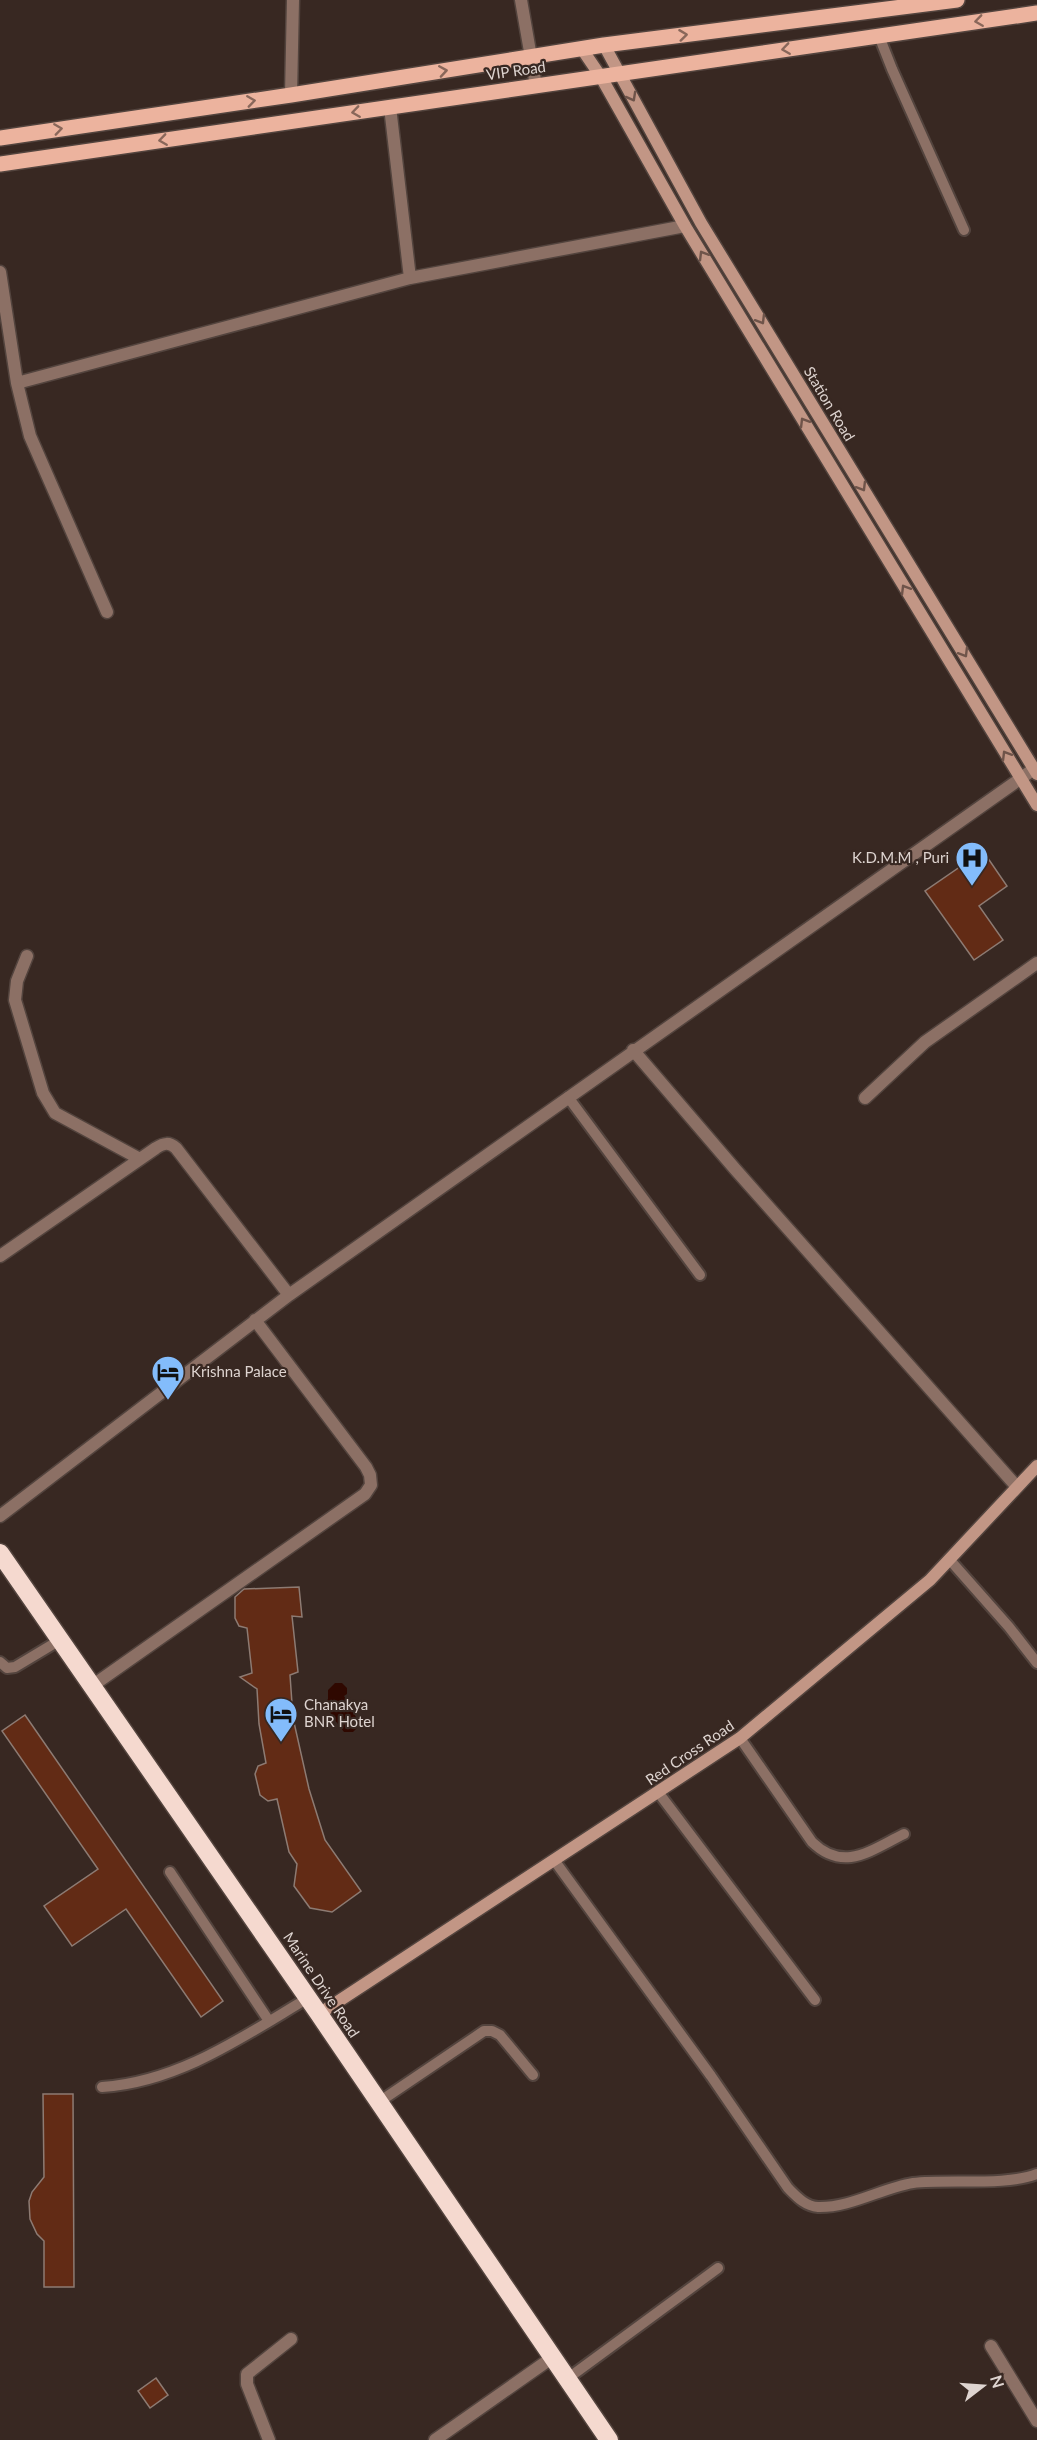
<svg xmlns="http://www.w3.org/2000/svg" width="1037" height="2440" viewBox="0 0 1037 2440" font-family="Lato,sans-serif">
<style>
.water{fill:#2f0800}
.building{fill:#622b15;stroke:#8d7b73;stroke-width:1.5}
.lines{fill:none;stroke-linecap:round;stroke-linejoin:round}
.lane-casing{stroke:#53443e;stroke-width:14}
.street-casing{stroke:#53443e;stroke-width:15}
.secondary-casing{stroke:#53443e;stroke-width:15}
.primary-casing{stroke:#53443e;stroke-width:18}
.highway-casing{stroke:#53443e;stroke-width:21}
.lane{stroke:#8c7065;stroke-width:10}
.street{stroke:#8c7065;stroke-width:12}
.secondary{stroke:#c29685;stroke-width:12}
.primary{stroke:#ecb39e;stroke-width:15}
.highway{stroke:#f5d9cf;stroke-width:18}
.oneway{stroke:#89675a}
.oneway2{stroke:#6f544a}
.labels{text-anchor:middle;stroke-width:4.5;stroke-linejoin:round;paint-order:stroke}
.street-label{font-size:15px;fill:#ded4d0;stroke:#382822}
.poi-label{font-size:15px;fill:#ded4d0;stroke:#382822;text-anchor:start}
</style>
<rect width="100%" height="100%" fill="#382822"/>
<path class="water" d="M 335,1683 L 342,1683 L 347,1688 L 347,1694 L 344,1696 L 357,1719 L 357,1728 L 353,1732 L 344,1732 L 331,1715 L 330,1709 L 324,1705 L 328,1699 L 328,1690 Z"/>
<path class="building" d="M 983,851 L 1007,886 L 979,906 L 1003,940 L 974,960 L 925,891 Z
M 299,1587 L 302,1617 L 292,1616 L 298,1672 L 290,1675 L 293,1718 L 309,1789 L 325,1840 L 361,1891 L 332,1912 L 310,1908 L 294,1886 L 297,1864 L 289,1852 L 277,1799 L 268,1801 L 260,1795 L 255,1774 L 258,1766 L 266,1763 L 259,1724 L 257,1689 L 240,1677 L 252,1673 L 247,1628 L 239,1626 L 235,1618 L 235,1597 L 244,1589 Z
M 25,1715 L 223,2001 L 201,2017 L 126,1909 L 72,1946 L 44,1906 L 98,1869 L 2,1731 Z
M 43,2094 L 73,2094 L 74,2287 L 44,2287 L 44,2241 L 37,2234 L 30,2219 L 29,2201 L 32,2192 L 44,2177 Z
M 156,2378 L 168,2395 L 150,2408 L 138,2391 Z"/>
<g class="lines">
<g class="lane-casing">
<path id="lane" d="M 879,36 L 892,69 L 964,230
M 568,1097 L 700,1275
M 949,1559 L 1009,1627 L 1037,1663
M 0,1662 L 7,1668 L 15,1667 L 60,1640
M 740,1738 L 812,1842 C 844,1873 871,1850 904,1834
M 658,1792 L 815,2000
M 554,1860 L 711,2076 L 788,2188 C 797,2197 805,2206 818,2207 C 850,2208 882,2188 913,2183 C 948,2179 1007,2186 1037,2174
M 170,1872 L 269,2021
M 102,2087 C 179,2082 244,2036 308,1998
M 379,2102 L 484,2031 L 492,2031 L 500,2035 L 533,2075
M 567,2379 L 718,2268"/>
</g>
<g class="street-casing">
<path id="street" d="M 521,0 L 536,86
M 291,95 L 293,0
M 390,107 L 410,278
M 0,272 L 17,383 L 30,436 L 107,612
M 17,383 L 410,278 L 685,226
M 27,956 L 17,981 L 15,1000 L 43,1093 L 55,1113 L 140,1159
M 633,1050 L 735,1169 L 1017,1487
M 865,1098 L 925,1042 L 1037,963
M 0,1256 L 156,1148 C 164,1143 169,1142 176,1148 L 289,1295
M 0,1516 L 289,1295 L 1034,769
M 92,1686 L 365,1494 L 371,1485 L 370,1475 L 366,1467 L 255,1320
M 991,2346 L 1037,2421
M 269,2440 L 247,2384 L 247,2374 L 291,2339
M 435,2440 L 553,2357"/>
</g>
<g class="secondary-casing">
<path id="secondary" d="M 604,45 L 701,223 L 1037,774
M 582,49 L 601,77 L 685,226 L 1037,805
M 319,2014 L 740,1738 L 930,1580 L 1037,1466"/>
</g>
<g class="primary-casing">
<path id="primary" d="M 0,138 L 291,95 L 604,45 L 957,0
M 0,164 L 1037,13"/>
</g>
<g class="highway-casing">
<path id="highway" d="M 0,1553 L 319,2014 L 609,2440"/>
</g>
<use href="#lane" class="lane"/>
<use href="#street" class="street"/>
<use href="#secondary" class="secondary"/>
<use href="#primary" class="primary"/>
<use href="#highway" class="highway"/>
</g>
<defs><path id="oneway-chevron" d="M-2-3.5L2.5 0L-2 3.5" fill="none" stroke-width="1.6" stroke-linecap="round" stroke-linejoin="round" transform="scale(1.5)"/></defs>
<g class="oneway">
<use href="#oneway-chevron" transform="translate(979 21) rotate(172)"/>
<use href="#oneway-chevron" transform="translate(683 35) rotate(-7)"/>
<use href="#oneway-chevron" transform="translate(786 49) rotate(172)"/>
<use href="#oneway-chevron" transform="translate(443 71) rotate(-9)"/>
<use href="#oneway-chevron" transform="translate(251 101) rotate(-8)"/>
<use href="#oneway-chevron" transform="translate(356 112) rotate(172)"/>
<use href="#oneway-chevron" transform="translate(58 129) rotate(-8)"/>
<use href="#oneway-chevron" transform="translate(163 140) rotate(172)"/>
</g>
<g class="oneway2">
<use href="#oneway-chevron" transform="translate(632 97) rotate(61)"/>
<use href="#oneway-chevron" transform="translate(703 255) rotate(-121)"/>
<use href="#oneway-chevron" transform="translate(761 320) rotate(59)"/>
<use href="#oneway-chevron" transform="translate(804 422) rotate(-121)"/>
<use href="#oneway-chevron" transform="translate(862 487) rotate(59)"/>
<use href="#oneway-chevron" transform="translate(905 589) rotate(-121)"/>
<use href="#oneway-chevron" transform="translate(964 653) rotate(59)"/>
<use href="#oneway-chevron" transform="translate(1006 755) rotate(-121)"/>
</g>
<defs>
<g id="hospital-pin" transform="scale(1.725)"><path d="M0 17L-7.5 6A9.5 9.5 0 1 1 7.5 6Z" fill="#83bcfb" stroke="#382822"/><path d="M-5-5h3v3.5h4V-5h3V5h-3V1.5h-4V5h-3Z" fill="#111"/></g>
<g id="hotel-pin" transform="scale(1.725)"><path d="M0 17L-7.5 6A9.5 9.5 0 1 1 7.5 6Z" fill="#83bcfb" stroke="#382822"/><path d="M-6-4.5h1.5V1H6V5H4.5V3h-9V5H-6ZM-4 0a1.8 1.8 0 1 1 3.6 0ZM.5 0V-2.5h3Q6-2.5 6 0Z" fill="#111"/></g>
</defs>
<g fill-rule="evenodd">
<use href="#hospital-pin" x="972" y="858"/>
<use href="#hotel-pin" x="168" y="1372"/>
<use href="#hotel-pin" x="281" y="1714"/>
</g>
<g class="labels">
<g class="street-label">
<text transform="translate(516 71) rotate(-8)" y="5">VIP Road</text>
<text transform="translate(829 404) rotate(59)" y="5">Station Road</text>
<text transform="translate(690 1753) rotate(-34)" y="5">Red Cross Road</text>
<text transform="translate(321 1985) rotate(56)" y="5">Marine Drive Road</text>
</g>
<g class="poi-label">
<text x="949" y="863" text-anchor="end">K.D.M.M , Puri</text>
<text x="191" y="1377">Krishna Palace</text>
<text x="304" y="1710">Chanakya<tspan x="304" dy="17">BNR Hotel</tspan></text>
</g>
</g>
<g transform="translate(983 2386) rotate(73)" stroke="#382822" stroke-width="4.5" paint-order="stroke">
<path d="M0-4.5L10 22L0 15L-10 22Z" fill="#ded4d0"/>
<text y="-9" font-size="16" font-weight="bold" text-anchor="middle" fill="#ded4d0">N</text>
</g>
</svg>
